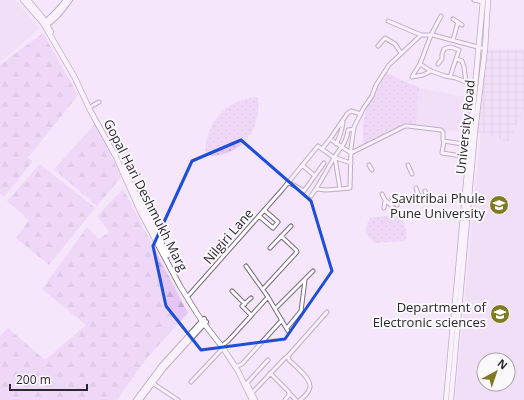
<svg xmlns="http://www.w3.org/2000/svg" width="524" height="400" viewBox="0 0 524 400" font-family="'Open Sans',sans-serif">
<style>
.built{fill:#ebd8f4;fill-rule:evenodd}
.industrial{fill:url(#industrial-grid)}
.green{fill:url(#green-dots)}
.forest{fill:url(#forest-firs)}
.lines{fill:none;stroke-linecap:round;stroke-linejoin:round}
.street-casing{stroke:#786a7d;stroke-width:5}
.secondary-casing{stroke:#786a7d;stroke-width:6}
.primary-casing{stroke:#786a7d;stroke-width:6}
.street{stroke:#fff;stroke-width:3}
.secondary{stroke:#fff;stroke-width:4}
.primary{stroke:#fff;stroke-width:4.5}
.marked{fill:none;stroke:#1d4ed8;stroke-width:3;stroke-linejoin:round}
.labels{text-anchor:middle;stroke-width:4;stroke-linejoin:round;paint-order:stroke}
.street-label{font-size:13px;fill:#2d272f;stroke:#fbf8fc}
.poi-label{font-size:13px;fill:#2d272f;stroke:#fbf8fc;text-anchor:end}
</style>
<defs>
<pattern id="industrial-grid" width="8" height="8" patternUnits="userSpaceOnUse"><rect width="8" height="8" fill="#ebd8f4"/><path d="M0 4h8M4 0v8" fill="none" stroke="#cab9d2"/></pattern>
<pattern id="green-dots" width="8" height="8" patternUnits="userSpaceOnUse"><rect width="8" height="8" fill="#e6c6f4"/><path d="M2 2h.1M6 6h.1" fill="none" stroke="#c6aad2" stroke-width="1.8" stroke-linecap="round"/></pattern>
<pattern id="forest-firs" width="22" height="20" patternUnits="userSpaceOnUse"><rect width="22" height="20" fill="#e6c6f4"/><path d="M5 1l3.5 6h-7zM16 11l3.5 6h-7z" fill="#c6aad2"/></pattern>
</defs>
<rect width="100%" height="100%" fill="#f5e6fc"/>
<path class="built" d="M 0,0 L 16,0 L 39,29 L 0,62 Z
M 489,48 L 524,49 L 524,400 L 455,400 ZM 484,360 L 508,360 L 508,384 L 484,384 Z
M 419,88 L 471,98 L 467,133 L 416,125 Z"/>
<path class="industrial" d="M 486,50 L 524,50 L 524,110 L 509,142 L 477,132 Z"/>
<path class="green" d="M 387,73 L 419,88 L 416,125 L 407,123 L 363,144 C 363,138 363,131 363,125 C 365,109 375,84 387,73 Z
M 257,97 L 258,98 C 261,125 247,150 219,155 C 216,156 210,157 207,154 C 204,151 206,143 207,139 C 213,114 231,100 257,97 Z
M 400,214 C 404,222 409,232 405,241 L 374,243 C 366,233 363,230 370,218 Z"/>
<path class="forest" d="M 43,33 L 78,95 L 28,158 L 33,161 L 4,197 L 0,194 L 0,65 Z
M 96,123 L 121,177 L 97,206 L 54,169 Z
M 40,164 L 95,208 L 49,265 L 16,238 L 29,220 L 7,201 Z
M 123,189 L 188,313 L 146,359 L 117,400 L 0,400 L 0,336 L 8,328 L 45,360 L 86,325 L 42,289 L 87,227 L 99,239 L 109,232 L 97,216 Z"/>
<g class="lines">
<g class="street-casing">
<path id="street" d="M 474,0 L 483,2
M 441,16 L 431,35 L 420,64 L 431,71 L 445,76 L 456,78 L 466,82 L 475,84
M 453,19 L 462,25
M 388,21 L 421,35
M 453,40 L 458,22
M 378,46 L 385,38 L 395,44 L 401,53
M 456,59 L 462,61 L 464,67 L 466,82
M 438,64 L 442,59 L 442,54 L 444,49 L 450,47 L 459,50 L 450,77
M 412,77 L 423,75 L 431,71
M 412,77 L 413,75 L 420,64
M 92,106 L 99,102
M 330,139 L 347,114 L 351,111 L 361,114
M 444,141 L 442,153 L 468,157
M 336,144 C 340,137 342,130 343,122
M 117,153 L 127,149
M 335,158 L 340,189 L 350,188 L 351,148 L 354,127 L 363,109 L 372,96 L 376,85 L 389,65 L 421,35 L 433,35 L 485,49
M 351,163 L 333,157 L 322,149 L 330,139 L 351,153 L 405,126 L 408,126 L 441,130 L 443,132 L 443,140 L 444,141 L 469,145
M 302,165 L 315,176
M 369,165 L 372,170
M 408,165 L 412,174
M 288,182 L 304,191 L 324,163
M 416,188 L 418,194 L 417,201
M 316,189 L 326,190 L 340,189
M 425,191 L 428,199
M 382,194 L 385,200 L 384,208
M 418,194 L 424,200
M 311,196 C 320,184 326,171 334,158 C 340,147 346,145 348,130 L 354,129
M 392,198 L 397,205
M 411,198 L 412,202
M 385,200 L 392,206
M 259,216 L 273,228 L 278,222 L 264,210
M 270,248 L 291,226
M 246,266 L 268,297 L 288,331
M 263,289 L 297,252 L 296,250 L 281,236
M 232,291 L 245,304
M 189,295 L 282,190 L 318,146 L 322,149
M 275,309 L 313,271
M 251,315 L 242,306 L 251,298
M 287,328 L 301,311 L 305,280
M 224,344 L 228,341 L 268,297
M 235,367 L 242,364 L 282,320
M 270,373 L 289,392 L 289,395 L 285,400
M 151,382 L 178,400
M 191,382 L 223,348
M 247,383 L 268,360
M 252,393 L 285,358 L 288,356
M 290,394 L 296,400
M 300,400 C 304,397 309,392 310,387 C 311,378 295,366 289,360 L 288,356 L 327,312"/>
</g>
<g class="secondary-casing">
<path id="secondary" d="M 44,22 C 53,17 59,8 66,0
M 46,25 C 56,20 63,9 70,0
M 136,400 L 162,365 L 204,319
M 140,400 L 164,368 L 206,322"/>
</g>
<g class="primary-casing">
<path id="primary" d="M 23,0 L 43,23 L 74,76 L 90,110 L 116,157 L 140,211 L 180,286 L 193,307 L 202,321 L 223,348 L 238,371 L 252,400
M 28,0 L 43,18 L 51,32
M 123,167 L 143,209 L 168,255
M 247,384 L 255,400
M 446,400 L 483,0
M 451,400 L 475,131 L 485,49 L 488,0"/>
</g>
<use href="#street" class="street"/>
<use href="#secondary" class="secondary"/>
<use href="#primary" class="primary"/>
</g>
<path d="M0 0H524V400H0ZM 241,140 L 311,201 L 332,271 L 285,339 L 201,350 L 166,306 L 153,246 L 192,161 Z" fill="#f5e6fc" fill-opacity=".55" fill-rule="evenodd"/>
<path class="marked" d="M 241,140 L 311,201 L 332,271 L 285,339 L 201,350 L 166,306 L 153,246 L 192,161 Z"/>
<defs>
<g id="university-disc" transform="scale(1)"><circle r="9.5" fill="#807a20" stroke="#fbf8fc"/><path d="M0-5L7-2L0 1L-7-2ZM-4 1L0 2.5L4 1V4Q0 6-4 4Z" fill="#fff"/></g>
</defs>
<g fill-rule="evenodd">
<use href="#university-disc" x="499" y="205"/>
<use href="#university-disc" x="500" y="314"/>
</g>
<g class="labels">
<g class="street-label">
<text transform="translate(465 127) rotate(-84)" y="5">University Road</text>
<text transform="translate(146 195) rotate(63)" y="5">Gopal Hari Deshmukh Marg</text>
<text transform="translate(228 236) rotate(-49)" y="5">Nilgiri Lane</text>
</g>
<g class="poi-label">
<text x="485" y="203">Savitribai Phule<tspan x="485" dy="15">Pune University</tspan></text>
<text x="486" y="312">Department of<tspan x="486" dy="15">Electronic sciences</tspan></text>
</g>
</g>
<g transform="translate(496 372) rotate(40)"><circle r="19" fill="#fbf8fc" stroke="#a9a4aa"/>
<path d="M0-3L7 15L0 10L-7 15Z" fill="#807a20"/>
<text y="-6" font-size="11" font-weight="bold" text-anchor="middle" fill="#2d272f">N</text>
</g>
<path d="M10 384v6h77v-6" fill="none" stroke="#2d272f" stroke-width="2"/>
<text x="16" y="384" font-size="12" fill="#2d272f" stroke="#fbf8fc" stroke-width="3" paint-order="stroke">200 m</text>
</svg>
